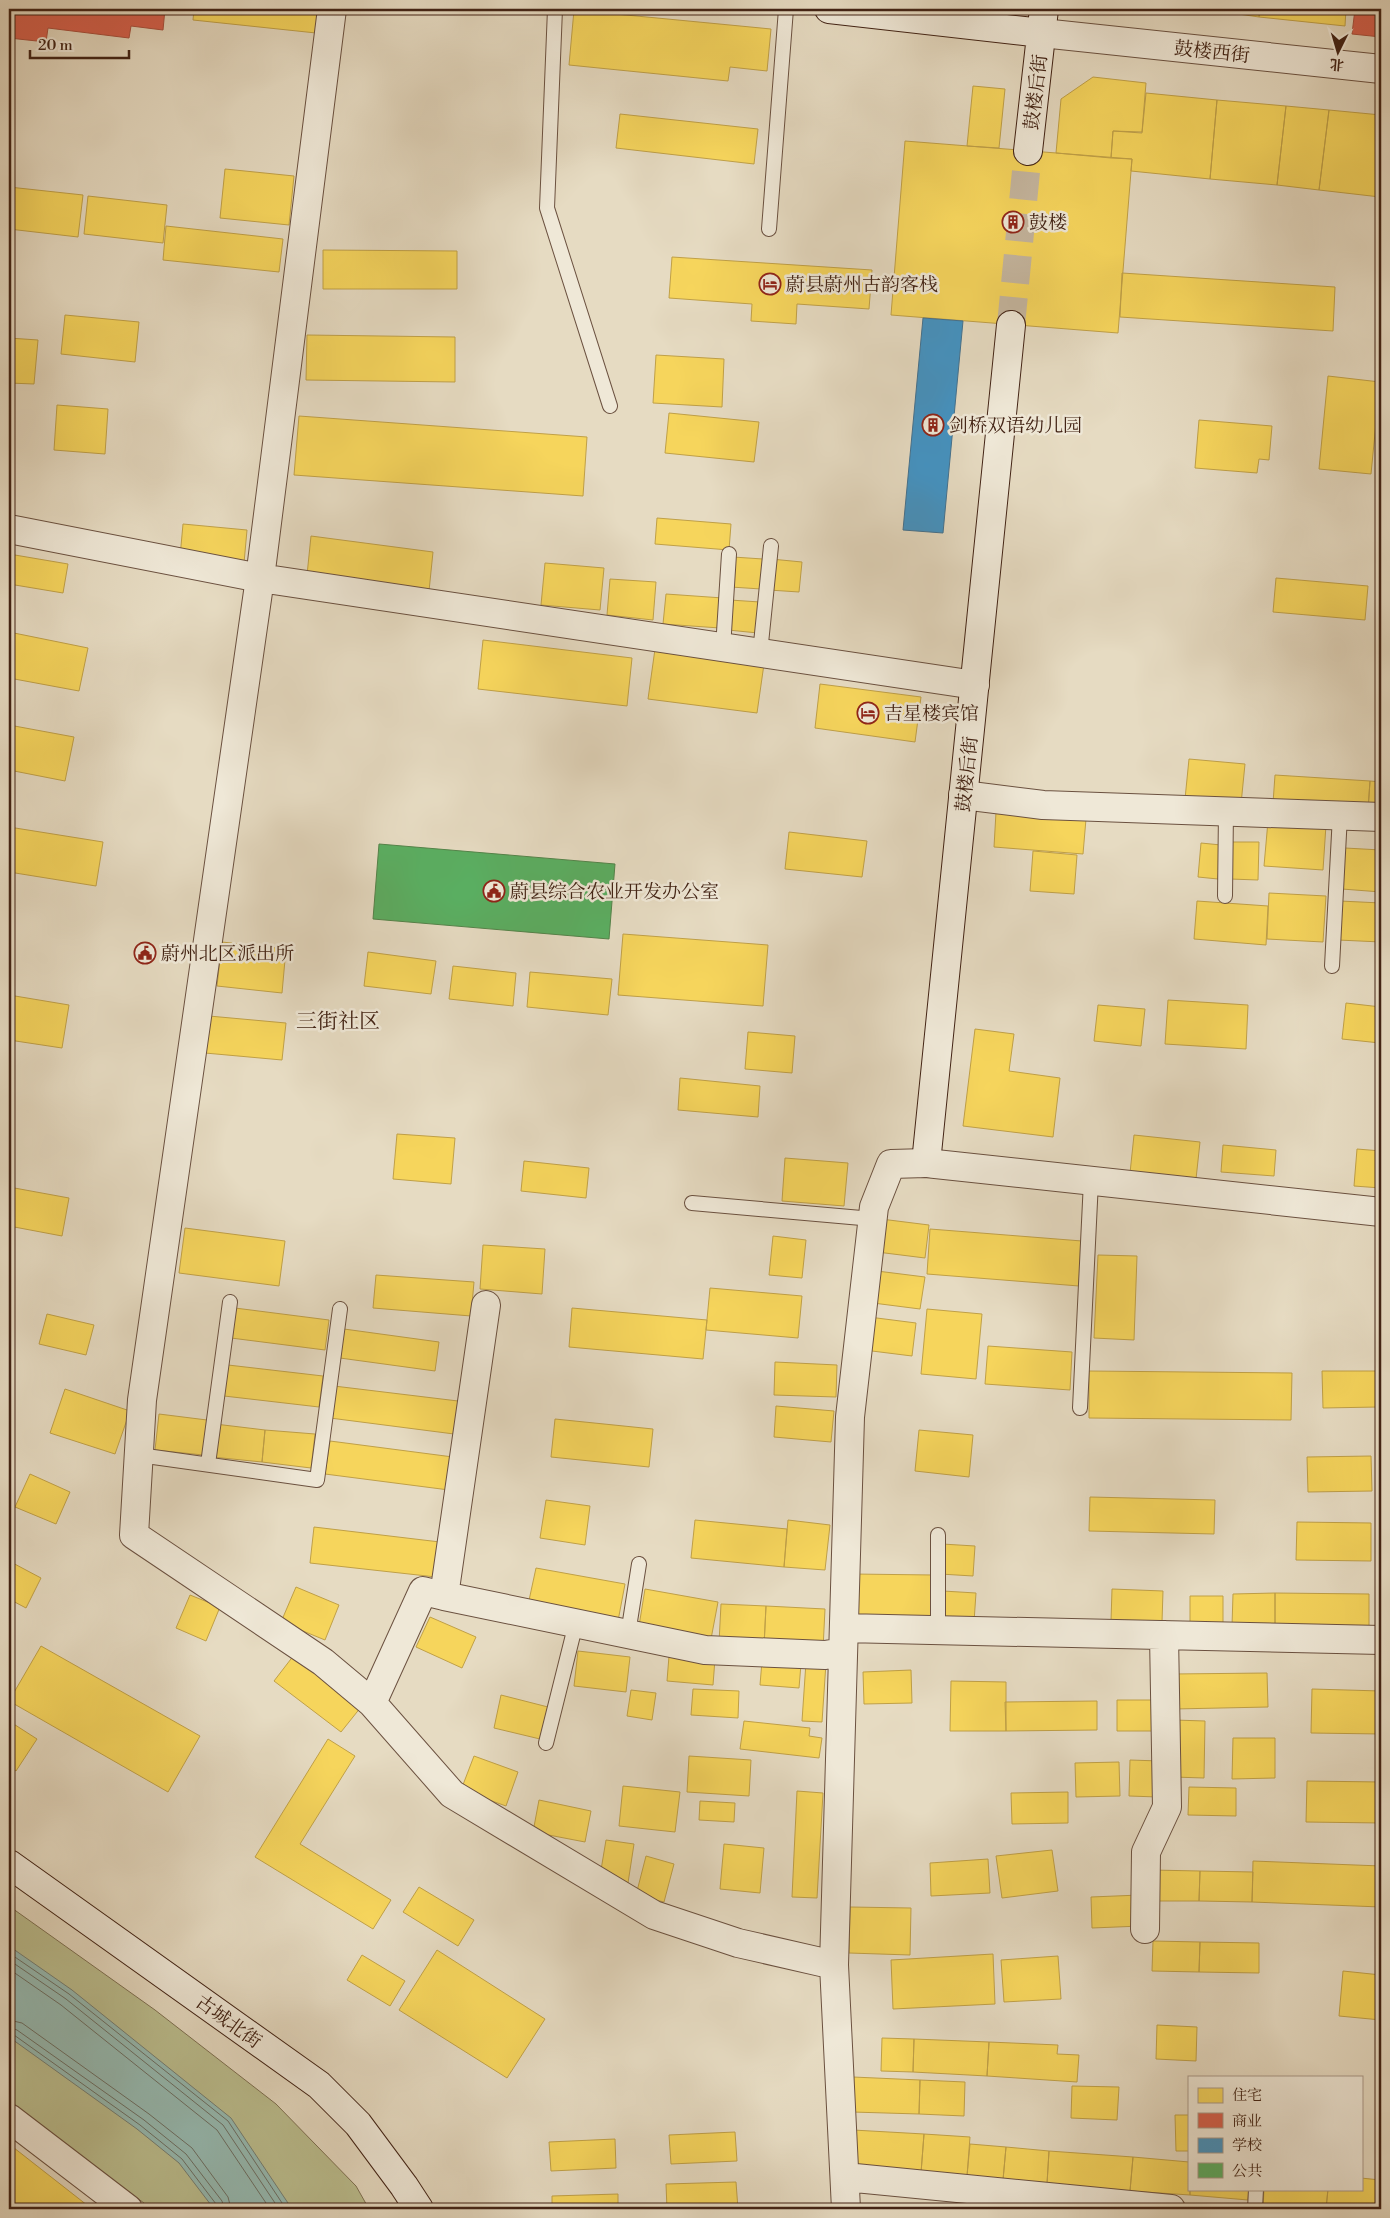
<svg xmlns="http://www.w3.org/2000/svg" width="1390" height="2218" viewBox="0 0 1390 2218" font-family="'Libre Bodoni','Noto Serif SC',serif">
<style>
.green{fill:#bbbe8f;stroke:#7e7052}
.water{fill:#96bbb3;stroke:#747e74}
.homes{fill:#f6d55c;stroke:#c0a047}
.shops{fill:#d6604d;stroke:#aa4e3c}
.schools{fill:#4393c3;stroke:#43718f}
.public{fill:#5aae61;stroke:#53844a}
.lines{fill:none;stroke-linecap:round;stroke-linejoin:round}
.shore{stroke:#6c6f64;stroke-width:1}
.secondary-tunnel{stroke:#c5b69f;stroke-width:28;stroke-dasharray:28 14;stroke-linecap:butt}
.lane-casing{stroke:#6b5140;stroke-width:16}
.street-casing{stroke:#6b5140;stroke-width:30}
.secondary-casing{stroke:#422315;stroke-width:30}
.lane{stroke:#efe8d7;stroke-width:14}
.street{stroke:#efe8d7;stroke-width:28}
.secondary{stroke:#efe8d7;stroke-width:28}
.labels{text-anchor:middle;stroke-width:5;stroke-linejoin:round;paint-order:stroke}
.street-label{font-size:19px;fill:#422315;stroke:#efe8d7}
.poi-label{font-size:19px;fill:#422315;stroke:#efe8d7;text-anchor:start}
.quarter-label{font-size:21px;fill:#422315;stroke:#efe8d7}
</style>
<rect width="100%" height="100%" fill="#e6dbc2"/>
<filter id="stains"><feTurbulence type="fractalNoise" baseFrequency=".004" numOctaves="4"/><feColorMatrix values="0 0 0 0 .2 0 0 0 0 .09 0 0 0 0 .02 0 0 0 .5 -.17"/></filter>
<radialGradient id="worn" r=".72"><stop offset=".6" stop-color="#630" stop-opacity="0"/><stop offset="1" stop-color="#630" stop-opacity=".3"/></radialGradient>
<path class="green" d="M 9,1906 L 155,2010 L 276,2104 L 356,2186 L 369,2209 L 152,2209 L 9,2103 Z"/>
<path class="water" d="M 9,1946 L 72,1990 L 231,2118 L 292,2209 L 214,2209 L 179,2163 L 137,2129 L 9,2037 Z"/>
<path class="homes" d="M 194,9 L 319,9 L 316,33 L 193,20 Z
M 1232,9 L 1260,9 L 1259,17 L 1232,13 Z
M 1260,9 L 1346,9 L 1345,26 L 1259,17 Z
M 574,10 L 771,29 L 767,71 L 730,67 L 728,81 L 569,65 Z
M 1093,77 L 1146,83 L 1142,132 L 1113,131 L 1111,158 L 1056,153 L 1061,99 Z
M 973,86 L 1005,89 L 999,148 L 967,146 Z
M 1146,93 L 1217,100 L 1210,179 L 1131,171 L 1132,159 L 1111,158 L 1113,131 L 1142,133 Z
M 1217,100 L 1286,106 L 1277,185 L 1210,179 Z
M 1286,106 L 1329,110 L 1319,190 L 1277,185 Z
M 1329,110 L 1381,115 L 1380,197 L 1319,190 Z
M 620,114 L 758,129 L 754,164 L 616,148 Z
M 905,141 L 1132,159 L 1118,333 L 891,315 Z
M 225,169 L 294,176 L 289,225 L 220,218 Z
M 9,187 L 83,195 L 78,237 L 9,229 Z
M 88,196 L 167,205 L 163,243 L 84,234 Z
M 166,226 L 283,239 L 279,272 L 163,260 Z
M 323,250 L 457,251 L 457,289 L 323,289 Z
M 672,257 L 872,270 L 869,309 L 797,304 L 796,324 L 751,321 L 752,304 L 669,298 Z
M 1122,273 L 1335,287 L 1333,331 L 1120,317 Z
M 65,315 L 139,322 L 135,362 L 61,354 Z
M 307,335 L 455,337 L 455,382 L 306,380 Z
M 9,338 L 38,340 L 34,384 L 9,383 Z
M 656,355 L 724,359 L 722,407 L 653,403 Z
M 1328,376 L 1380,382 L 1371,474 L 1319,469 Z
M 57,405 L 108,409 L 105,454 L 54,450 Z
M 669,413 L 759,422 L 754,462 L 665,453 Z
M 299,416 L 587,437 L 583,496 L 294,475 Z
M 1199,420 L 1272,426 L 1269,460 L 1259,459 L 1257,473 L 1195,468 Z
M 657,518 L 731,524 L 729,550 L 655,544 Z
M 183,524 L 247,530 L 244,563 L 180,557 Z
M 311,536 L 433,552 L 429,591 L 307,575 Z
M 9,554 L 68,564 L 63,593 L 9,584 Z
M 733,557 L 763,559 L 761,589 L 731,587 Z
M 771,559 L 802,562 L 799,592 L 769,590 Z
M 545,563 L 604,568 L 600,610 L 541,605 Z
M 1276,578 L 1368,586 L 1365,620 L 1273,612 Z
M 610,579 L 656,582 L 653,620 L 607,615 Z
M 666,594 L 723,598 L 720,628 L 663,624 Z
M 730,600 L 760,602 L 758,633 L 728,630 Z
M 9,632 L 88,648 L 79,691 L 9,678 Z
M 483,640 L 632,658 L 627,706 L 478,689 Z
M 655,649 L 764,664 L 757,713 L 648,699 Z
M 820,684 L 921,697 L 915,742 L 815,728 Z
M 9,725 L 74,737 L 65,781 L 9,770 Z
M 1189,759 L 1245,764 L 1241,804 L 1185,799 Z
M 1275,775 L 1370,781 L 1368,810 L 1273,803 Z
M 1370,781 L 1381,782 L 1381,810 L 1368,810 Z
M 996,812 L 1086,819 L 1083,854 L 994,847 Z
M 1268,821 L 1326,825 L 1323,870 L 1264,866 Z
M 9,827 L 103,842 L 96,886 L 9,872 Z
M 789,832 L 867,841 L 862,877 L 785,869 Z
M 1231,842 L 1259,842 L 1258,880 L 1230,879 Z
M 1201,843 L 1221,845 L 1218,879 L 1198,877 Z
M 1345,848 L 1381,850 L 1381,892 L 1342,889 Z
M 1033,851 L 1077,855 L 1074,894 L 1030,891 Z
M 1269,893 L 1326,896 L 1323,942 L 1267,939 Z
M 1197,901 L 1268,906 L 1266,945 L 1194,939 Z
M 1340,901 L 1381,903 L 1381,942 L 1338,940 Z
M 623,934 L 768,945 L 763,1006 L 618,995 Z
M 222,942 L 286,949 L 282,993 L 217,986 Z
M 368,952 L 436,961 L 431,994 L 364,986 Z
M 453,966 L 516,973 L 513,1006 L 449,999 Z
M 530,972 L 612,979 L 608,1015 L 527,1007 Z
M 9,995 L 69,1005 L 62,1048 L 9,1040 Z
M 1168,1000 L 1248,1005 L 1246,1049 L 1165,1044 Z
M 1346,1003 L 1381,1007 L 1380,1043 L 1342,1039 Z
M 1098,1005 L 1145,1009 L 1141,1046 L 1094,1041 Z
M 209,1016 L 286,1023 L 282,1060 L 205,1053 Z
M 975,1029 L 1014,1034 L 1009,1071 L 1060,1078 L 1053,1137 L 963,1126 Z
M 748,1032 L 795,1036 L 792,1073 L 745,1069 Z
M 680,1078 L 760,1086 L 758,1117 L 678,1110 Z
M 397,1134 L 455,1138 L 451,1184 L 393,1179 Z
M 1134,1135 L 1200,1142 L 1196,1179 L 1130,1173 Z
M 1223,1145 L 1276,1150 L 1274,1176 L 1221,1172 Z
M 1357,1149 L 1381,1151 L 1381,1188 L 1354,1186 Z
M 785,1158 L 848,1163 L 844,1206 L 782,1201 Z
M 524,1161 L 589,1168 L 586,1198 L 521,1191 Z
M 9,1187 L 69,1198 L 62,1236 L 9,1226 Z
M 881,1219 L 929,1225 L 925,1258 L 877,1252 Z
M 185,1228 L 285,1241 L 279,1286 L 179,1273 Z
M 930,1229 L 1082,1241 L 1079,1286 L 927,1274 Z
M 773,1236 L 806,1240 L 802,1278 L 769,1275 Z
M 483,1245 L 545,1249 L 542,1294 L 480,1289 Z
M 1098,1255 L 1137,1256 L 1134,1340 L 1094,1338 Z
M 877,1271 L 925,1277 L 920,1309 L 873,1303 Z
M 376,1275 L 474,1282 L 471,1316 L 373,1308 Z
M 710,1288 L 802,1296 L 798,1338 L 706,1330 Z
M 235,1308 L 329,1320 L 325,1350 L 231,1338 Z
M 572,1308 L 707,1320 L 703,1359 L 569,1347 Z
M 927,1309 L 982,1314 L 976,1379 L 921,1374 Z
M 47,1314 L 94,1325 L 86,1355 L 39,1344 Z
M 869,1317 L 916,1323 L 912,1356 L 864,1350 Z
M 344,1329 L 439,1342 L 435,1371 L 340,1358 Z
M 988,1346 L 1072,1352 L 1070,1390 L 985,1384 Z
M 775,1362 L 837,1365 L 836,1397 L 774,1395 Z
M 228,1365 L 323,1376 L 319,1407 L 224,1396 Z
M 1089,1371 L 1292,1373 L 1291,1420 L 1089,1418 Z
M 1322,1371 L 1377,1371 L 1378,1407 L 1323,1408 Z
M 334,1386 L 458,1401 L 454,1434 L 330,1418 Z
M 65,1389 L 130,1411 L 115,1454 L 50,1433 Z
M 776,1406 L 834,1411 L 831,1442 L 774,1437 Z
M 159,1414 L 207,1420 L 203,1455 L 155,1450 Z
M 555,1419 L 653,1429 L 649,1467 L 551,1457 Z
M 215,1424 L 265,1430 L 262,1462 L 212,1457 Z
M 265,1430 L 315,1434 L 311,1468 L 262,1462 Z
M 919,1430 L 973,1435 L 969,1477 L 915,1471 Z
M 330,1441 L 453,1457 L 449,1490 L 325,1474 Z
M 1371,1456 L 1372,1491 L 1308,1492 L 1307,1457 Z
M 30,1474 L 70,1492 L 56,1524 L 15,1507 Z
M 1090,1497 L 1215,1500 L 1214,1534 L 1089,1531 Z
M 546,1500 L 590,1506 L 585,1545 L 540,1538 Z
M 695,1520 L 787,1529 L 784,1567 L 691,1558 Z
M 788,1520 L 830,1525 L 825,1570 L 784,1567 Z
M 1297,1522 L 1371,1523 L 1371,1561 L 1296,1560 Z
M 314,1527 L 440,1542 L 436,1577 L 310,1563 Z
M 942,1544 L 975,1546 L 973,1576 L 940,1574 Z
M 9,1561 L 41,1578 L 26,1608 L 9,1599 Z
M 536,1568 L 625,1584 L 618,1621 L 528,1605 Z
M 853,1574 L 933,1575 L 932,1621 L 853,1620 Z
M 296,1587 L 339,1605 L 325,1640 L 281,1622 Z
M 645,1589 L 718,1602 L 711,1639 L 639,1626 Z
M 1112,1589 L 1163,1591 L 1162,1622 L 1111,1621 Z
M 943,1591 L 976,1593 L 974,1622 L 942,1621 Z
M 1275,1593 L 1369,1594 L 1369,1628 L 1275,1627 Z
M 1275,1593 L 1275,1627 L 1232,1626 L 1233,1594 Z
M 190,1595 L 220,1607 L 206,1641 L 176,1628 Z
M 1190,1596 L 1223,1596 L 1223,1626 L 1190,1626 Z
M 721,1604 L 766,1606 L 764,1646 L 719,1643 Z
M 766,1606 L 825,1609 L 823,1649 L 764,1646 Z
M 430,1617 L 476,1637 L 462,1668 L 416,1647 Z
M 41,1646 L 200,1736 L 168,1792 L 9,1701 Z
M 578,1651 L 630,1657 L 626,1692 L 574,1686 Z
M 294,1655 L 361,1707 L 341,1732 L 274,1681 Z
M 669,1656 L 715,1659 L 713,1685 L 667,1681 Z
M 762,1661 L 801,1664 L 799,1688 L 760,1685 Z
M 806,1662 L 826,1663 L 822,1722 L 802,1721 Z
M 911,1670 L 912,1703 L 864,1704 L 863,1672 Z
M 1267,1673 L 1268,1707 L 1174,1709 L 1173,1674 Z
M 951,1681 L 1006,1682 L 1006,1731 L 950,1731 Z
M 693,1689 L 739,1691 L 738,1718 L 691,1715 Z
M 1312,1689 L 1381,1691 L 1381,1734 L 1311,1733 Z
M 631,1690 L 656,1693 L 652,1720 L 627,1716 Z
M 501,1695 L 548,1707 L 540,1739 L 494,1728 Z
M 1117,1700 L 1156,1700 L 1156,1731 L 1117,1731 Z
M 1097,1701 L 1097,1730 L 1006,1731 L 1005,1702 Z
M 1174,1720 L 1205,1721 L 1204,1778 L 1173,1777 Z
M 9,1721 L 37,1739 L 16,1771 L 9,1766 Z
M 744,1721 L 810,1728 L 809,1736 L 822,1738 L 819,1758 L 740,1749 Z
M 1233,1738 L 1275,1738 L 1275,1778 L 1232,1779 Z
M 328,1739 L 355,1756 L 300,1844 L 391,1900 L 373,1929 L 255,1857 Z
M 474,1756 L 518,1772 L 506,1806 L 461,1790 Z
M 689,1756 L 751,1760 L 749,1796 L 687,1792 Z
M 1130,1760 L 1160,1761 L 1158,1797 L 1129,1796 Z
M 1119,1762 L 1120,1796 L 1076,1797 L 1075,1763 Z
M 1307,1781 L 1381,1782 L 1381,1823 L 1306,1822 Z
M 623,1786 L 680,1792 L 675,1832 L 619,1826 Z
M 1189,1787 L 1236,1788 L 1236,1816 L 1188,1815 Z
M 797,1791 L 823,1793 L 817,1898 L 792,1897 Z
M 1068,1792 L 1068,1823 L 1012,1824 L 1011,1793 Z
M 539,1800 L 591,1811 L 585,1842 L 533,1832 Z
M 700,1801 L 735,1803 L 734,1822 L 699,1820 Z
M 606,1840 L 634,1844 L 628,1883 L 601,1870 Z
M 724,1844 L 764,1848 L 760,1893 L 720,1889 Z
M 1052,1850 L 1058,1891 L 1002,1898 L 996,1856 Z
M 646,1856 L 674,1864 L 664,1902 L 636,1895 Z
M 988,1859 L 990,1893 L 931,1896 L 930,1863 Z
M 1253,1861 L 1381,1866 L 1381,1907 L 1252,1902 Z
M 1151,1870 L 1200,1871 L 1199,1901 L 1151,1901 Z
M 1200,1871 L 1253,1872 L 1252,1902 L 1199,1901 Z
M 419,1887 L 474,1920 L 458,1946 L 403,1912 Z
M 1140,1895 L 1141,1926 L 1092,1928 L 1091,1897 Z
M 850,1907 L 911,1908 L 910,1955 L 849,1953 Z
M 1153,1941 L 1200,1942 L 1199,1972 L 1152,1971 Z
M 1200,1942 L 1259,1943 L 1259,1973 L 1199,1972 Z
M 437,1950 L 545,2019 L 507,2078 L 399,2010 Z
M 993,1954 L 995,2004 L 893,2009 L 891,1960 Z
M 362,1955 L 405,1981 L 390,2006 L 347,1980 Z
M 1058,1956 L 1061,1999 L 1004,2002 L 1001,1960 Z
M 1343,1971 L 1381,1975 L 1381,2020 L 1339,2016 Z
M 1157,2025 L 1197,2027 L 1196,2061 L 1156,2059 Z
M 882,2038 L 914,2039 L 913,2072 L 881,2071 Z
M 914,2039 L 989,2042 L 987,2076 L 913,2072 Z
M 989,2042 L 1058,2045 L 1057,2054 L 1079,2055 L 1077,2082 L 987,2076 Z
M 853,2077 L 920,2080 L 919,2114 L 852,2112 Z
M 920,2080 L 965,2082 L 964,2116 L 919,2114 Z
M 1072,2086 L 1119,2087 L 1117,2120 L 1071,2118 Z
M 1175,2115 L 1189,2115 L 1189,2151 L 1176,2151 Z
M 853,2130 L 924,2134 L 921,2173 L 851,2168 Z
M 735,2132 L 737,2161 L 671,2164 L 669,2135 Z
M 924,2134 L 970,2137 L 967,2176 L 921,2173 Z
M 615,2139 L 616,2168 L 551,2171 L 549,2142 Z
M 9,2144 L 92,2209 L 9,2209 Z
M 970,2144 L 1006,2147 L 1003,2180 L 967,2176 Z
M 1006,2147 L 1049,2151 L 1047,2184 L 1003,2180 Z
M 1049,2151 L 1133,2157 L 1130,2191 L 1047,2184 Z
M 1133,2157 L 1189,2162 L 1190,2195 L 1130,2191 Z
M 1361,2178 L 1380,2180 L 1378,2209 L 1326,2209 L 1328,2189 L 1361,2189 Z
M 736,2182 L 738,2209 L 667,2209 L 666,2184 Z
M 1190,2189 L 1249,2189 L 1248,2200 L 1190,2195 Z
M 1264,2189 L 1328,2189 L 1326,2209 L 1263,2209 Z
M 618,2194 L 618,2209 L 552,2209 L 552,2196 Z"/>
<path class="shops" d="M 9,9 L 165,9 L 163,30 L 131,26 L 129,38 L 48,28 L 46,42 L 9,38 Z
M 1355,9 L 1381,9 L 1381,37 L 1352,34 Z"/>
<path class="schools" d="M 923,318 L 963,321 L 943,533 L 903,530 Z"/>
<path class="public" d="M 379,844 L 615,864 L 609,939 L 373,919 Z"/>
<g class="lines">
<path class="shore" d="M 9,1953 L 69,1994 L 228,2121 L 286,2209
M 9,1960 L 66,1999 L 223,2125 L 279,2209
M 9,1969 L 61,2005 L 217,2130 L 270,2209
M 9,2020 L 22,2023 L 149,2114 L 192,2148 L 228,2197 L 231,2209
M 9,2027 L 17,2030 L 144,2120 L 186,2154 L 222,2201 L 224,2209
M 9,2034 L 14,2035 L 140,2125 L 182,2159 L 216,2204 L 217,2209"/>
<path class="secondary-tunnel" d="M 1011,325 L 1028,151"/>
<g class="lane-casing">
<path id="lane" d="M 555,9 L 547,208 L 610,406
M 769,229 L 786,9
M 723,648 L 729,554
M 760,653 L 771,546
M 1225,896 L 1226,811
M 1332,966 L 1340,815
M 692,1203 L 873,1219
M 1080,1408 L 1091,1181
M 139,1455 L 317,1480 L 340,1309
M 208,1464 L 230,1302
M 938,1630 L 938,1535
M 628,1634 L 639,1564
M 546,1743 L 576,1623
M 1255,2209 L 1256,2189"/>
</g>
<g class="street-casing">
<path id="street" d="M 332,9 L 260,578 L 142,1400 L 134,1535 L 323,1662 L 372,1703 L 452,1794 L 654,1915 L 738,1943 L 834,1965
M 1042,33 L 1381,69
M 9,529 L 260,578 L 975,685
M 963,795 L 1043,805 L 1381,817
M 486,1305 L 444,1596 L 705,1650 L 825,1655 L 843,1652
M 844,1628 L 1381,1640
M 372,1703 L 423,1591 L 444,1596
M 1145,1929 L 1146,1852 L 1167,1807 L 1164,1635
M 9,2118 L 128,2209
M 845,2177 L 1171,2209
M 846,2209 L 834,1965 L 850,1417 L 874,1207 L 891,1164 L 926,1163 L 1381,1212"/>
</g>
<g class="secondary-casing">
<path id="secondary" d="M 829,9 L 1042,33
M 1028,151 L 1044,9
M 926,1163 L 1011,325
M 9,1864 L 319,2085 L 358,2124 L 404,2186 L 419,2209"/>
</g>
<use href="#lane" class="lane"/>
<use href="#street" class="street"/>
<use href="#secondary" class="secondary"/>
</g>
<defs>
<g id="building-ring" transform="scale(1.125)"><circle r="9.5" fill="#efe8d7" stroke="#8f2418" stroke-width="1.5"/><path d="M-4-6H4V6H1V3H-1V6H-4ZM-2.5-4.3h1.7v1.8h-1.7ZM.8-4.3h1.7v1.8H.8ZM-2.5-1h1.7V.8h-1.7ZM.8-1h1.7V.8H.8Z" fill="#8f2418"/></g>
<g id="hotel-ring" transform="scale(1.125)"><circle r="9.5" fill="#efe8d7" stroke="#8f2418" stroke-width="1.5"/><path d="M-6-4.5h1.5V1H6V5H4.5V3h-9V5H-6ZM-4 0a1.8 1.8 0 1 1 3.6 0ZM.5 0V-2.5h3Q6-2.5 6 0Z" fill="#8f2418"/></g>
<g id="civic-ring" transform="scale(1.125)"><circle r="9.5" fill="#efe8d7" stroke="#8f2418" stroke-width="1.5"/><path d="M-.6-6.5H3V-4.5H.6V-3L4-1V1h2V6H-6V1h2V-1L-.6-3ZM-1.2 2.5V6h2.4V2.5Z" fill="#8f2418"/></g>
</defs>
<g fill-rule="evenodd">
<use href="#building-ring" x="1013" y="222"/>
<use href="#hotel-ring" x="770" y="284"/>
<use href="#building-ring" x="933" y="425"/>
<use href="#hotel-ring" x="868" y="713"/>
<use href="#civic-ring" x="494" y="891"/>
<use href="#civic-ring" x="145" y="953"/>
</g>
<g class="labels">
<g class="street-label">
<text transform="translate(1212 51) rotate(6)" y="7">鼓楼西街</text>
<text transform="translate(1035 92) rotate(-83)" y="7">鼓楼后街</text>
<text transform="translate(966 774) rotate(-84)" y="7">鼓楼后街</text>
<text transform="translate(229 2021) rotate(36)" y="7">古城北街</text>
</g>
<g class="poi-label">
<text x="1029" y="229">鼓楼</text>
<text x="786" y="291">蔚县蔚州古韵客栈</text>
<text x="949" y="432">剑桥双语幼儿园</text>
<text x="884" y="720">吉星楼宾馆</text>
<text x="510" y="898">蔚县综合农业开发办公室</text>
<text x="161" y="960">蔚州北区派出所</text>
</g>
<g class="quarter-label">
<text x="338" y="1028">三街社区</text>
</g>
</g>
<rect width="1390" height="2218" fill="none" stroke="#e6dbc2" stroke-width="30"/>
<rect x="10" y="10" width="1370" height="2198" fill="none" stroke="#422315" stroke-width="2.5"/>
<rect x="15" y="15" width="1360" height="2188" fill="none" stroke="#422315"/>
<rect x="1188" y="2076" width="175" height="115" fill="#efe8d7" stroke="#aa9989"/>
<rect x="1198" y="2088" width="25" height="15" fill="#f6d55c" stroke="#aa9989"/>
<text x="1232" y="2100" font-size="15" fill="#422315">住宅</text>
<rect x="1198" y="2113" width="25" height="15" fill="#d6604d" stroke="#aa9989"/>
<text x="1232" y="2126" font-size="15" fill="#422315">商业</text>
<rect x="1198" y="2138" width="25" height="15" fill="#4393c3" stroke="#aa9989"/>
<text x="1232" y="2150" font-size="15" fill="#422315">学校</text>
<rect x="1198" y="2163" width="25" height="15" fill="#5aae61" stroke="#aa9989"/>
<text x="1232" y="2176" font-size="15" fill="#422315">公共</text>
<g transform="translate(1338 52) rotate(185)" stroke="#efe8d7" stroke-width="4" paint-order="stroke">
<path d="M0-4L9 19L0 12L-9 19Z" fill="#422315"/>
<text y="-8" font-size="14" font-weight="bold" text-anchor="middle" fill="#422315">北</text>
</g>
<path d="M30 50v8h99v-8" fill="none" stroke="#422315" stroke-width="2.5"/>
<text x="38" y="50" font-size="15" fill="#422315" stroke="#efe8d7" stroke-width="4" paint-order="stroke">20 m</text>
<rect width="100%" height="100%" filter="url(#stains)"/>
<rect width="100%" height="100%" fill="url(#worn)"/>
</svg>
